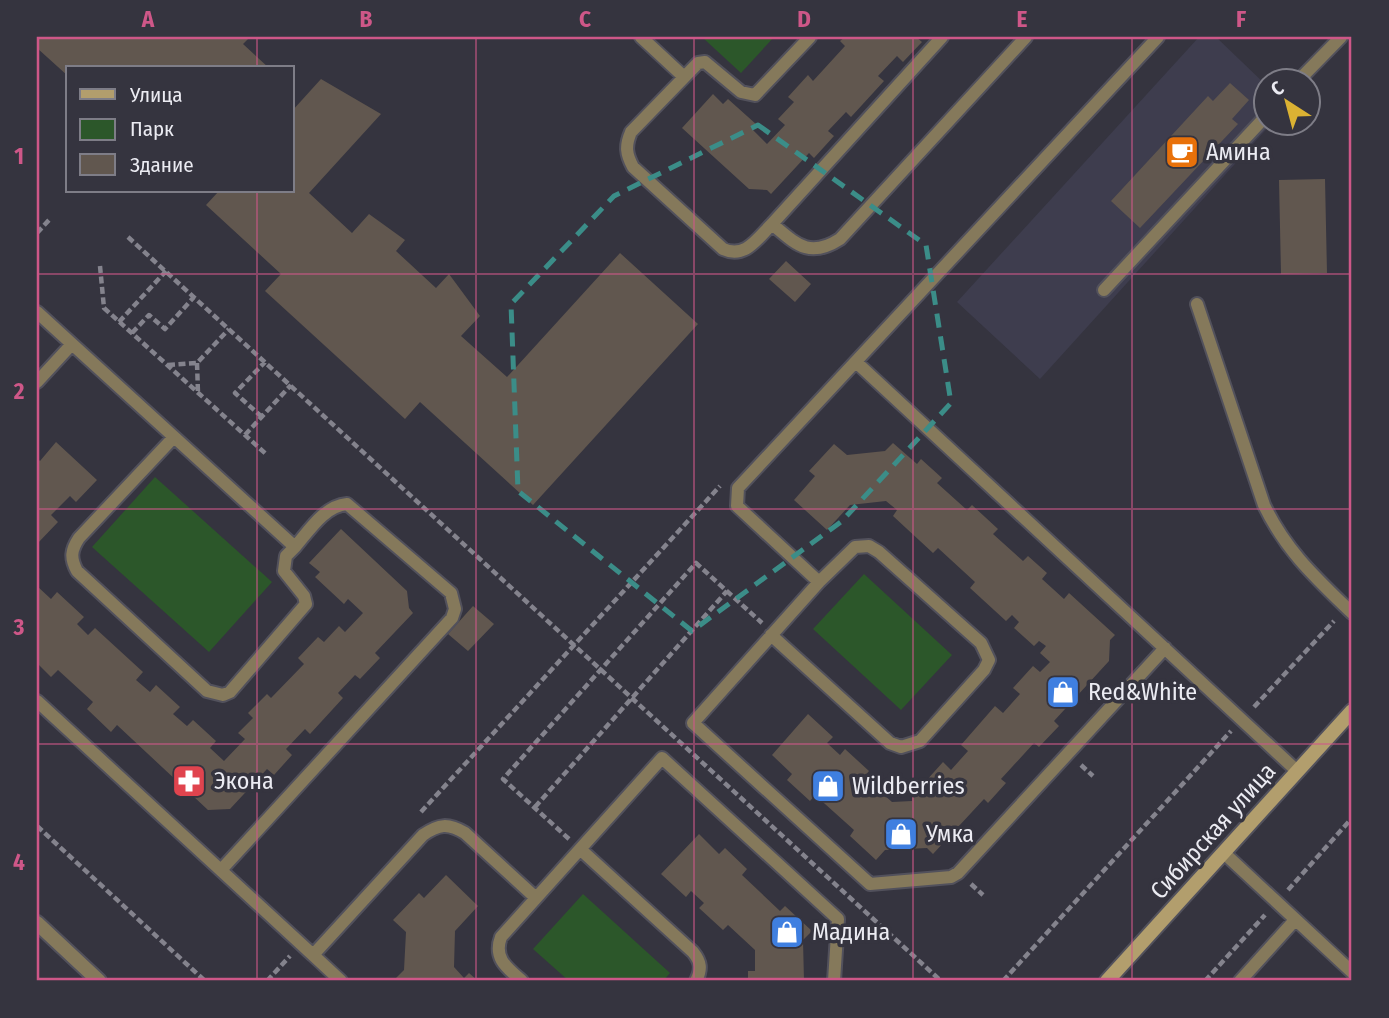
<svg xmlns="http://www.w3.org/2000/svg" width="1389" height="1018" viewBox="0 0 1389 1018" font-family="'Fira Sans Condensed',sans-serif">
<style>
.built{fill:#3e3d4e}
.green{fill:#2c572a}
.building{fill:#61574f}
.lines{fill:none;stroke-linecap:round;stroke-linejoin:round}
.service-casing{stroke:#52515c;stroke-width:16}
.minor-casing{stroke:#52515c;stroke-width:18}
.secondary-casing{stroke:#52515c;stroke-width:18}
.path{stroke:#84838d;stroke-width:4.5;stroke-dasharray:7 3.5;stroke-linecap:butt}
.service{stroke:#85795b;stroke-width:12}
.minor{stroke:#85795b;stroke-width:14}
.secondary{stroke:#b29e6d;stroke-width:14}
.marked{fill:none;stroke:#3b8d88;stroke-width:5;stroke-dasharray:14 9;stroke-linejoin:round}
.grid{fill:none;stroke:#ce5788;stroke-width:2;stroke-opacity:0.55}
.labels{text-anchor:middle;stroke-width:7;stroke-linejoin:round;paint-order:stroke}
.poi-label{font-size:24px;fill:#ebebf2;stroke:#35343f;text-anchor:start}
.street-label{font-size:24px;fill:#ebebf2;stroke:#35343f}
.neatline{fill:none;stroke:#ce5788;stroke-width:2.5}
.grid-label{font-size:23px;text-anchor:middle;font-weight:bold;fill:#ce5788}
</style>
<rect width="100%" height="100%" fill="#35343f"/>
<path class="built" d="M 1199,37 L 1216,37 L 1266,85 L 1266,122 L 1272,123 L 1040,379 L 957,302 Z"/>
<path class="green" d="M 702,37 L 774,37 L 741,73 Z
M 155,477 L 272,582 L 209,652 L 92,547 Z
M 864,574 L 952,655 L 901,710 L 813,629 Z
M 583,894 L 670,973 L 663,981 L 569,981 L 533,949 Z"/>
<path class="building" d="M 37,37 L 250,37 L 243,44 L 269,68 L 68,68 L 68,76 L 37,48 Z
M 845,37 L 916,37 L 922,42 L 903,62 L 897,56 L 878,76 L 884,81 L 851,117 L 846,112 L 828,131 L 834,136 L 814,158 L 809,153 L 771,194 L 767,190 L 749,189 L 682,128 L 713,94 L 723,104 L 728,99 L 757,125 L 753,130 L 767,144 L 785,125 L 778,119 L 794,102 L 788,97 L 808,75 L 813,81 L 845,46 L 840,41 Z
M 321,79 L 381,114 L 309,193 L 352,233 L 369,214 L 405,240 L 396,251 L 436,288 L 449,274 L 480,316 L 461,336 L 507,377 L 620,253 L 698,324 L 533,505 L 420,402 L 405,419 L 265,291 L 281,274 L 206,205 L 219,191 L 292,191 L 292,111 Z
M 1230,83 L 1249,100 L 1232,119 L 1238,124 L 1140,228 L 1111,201 L 1208,96 L 1213,101 Z
M 1325,179 L 1327,273 L 1281,274 L 1279,180 Z
M 786,261 L 811,284 L 795,302 L 769,279 Z
M 56,442 L 97,480 L 76,502 L 70,496 L 51,515 L 58,522 L 37,544 L 37,458 L 40,461 Z
M 893,443 L 917,464 L 921,459 L 942,478 L 937,483 L 967,510 L 972,505 L 998,529 L 993,534 L 1023,561 L 1028,556 L 1047,573 L 1042,579 L 1064,599 L 1069,593 L 1115,635 L 1110,640 L 1109,661 L 1054,721 L 1059,726 L 1039,747 L 1034,743 L 1001,779 L 1006,783 L 988,803 L 984,799 L 933,854 L 927,848 L 885,850 L 876,860 L 850,836 L 854,830 L 815,795 L 810,801 L 787,780 L 792,774 L 772,755 L 808,714 L 833,737 L 827,743 L 840,755 L 845,749 L 869,771 L 864,777 L 892,802 L 912,801 L 912,794 L 930,793 L 933,790 L 925,782 L 943,762 L 951,770 L 968,751 L 961,745 L 995,706 L 1003,713 L 1020,694 L 1013,688 L 1033,666 L 1040,672 L 1050,662 L 1040,653 L 1046,646 L 1039,641 L 1034,646 L 1014,628 L 1019,622 L 1012,615 L 1006,621 L 970,588 L 975,582 L 938,548 L 933,553 L 893,516 L 897,510 L 886,501 L 850,505 L 827,530 L 794,500 L 815,476 L 809,471 L 834,444 L 847,455 L 885,451 Z
M 341,529 L 407,591 L 409,608 L 413,613 L 375,653 L 380,658 L 360,679 L 355,675 L 338,693 L 343,698 L 310,734 L 305,729 L 286,749 L 292,755 L 274,775 L 267,769 L 230,809 L 208,810 L 117,725 L 111,732 L 87,709 L 93,702 L 58,670 L 51,677 L 37,663 L 37,586 L 51,599 L 57,592 L 84,617 L 77,624 L 88,635 L 95,628 L 143,672 L 136,680 L 150,692 L 156,685 L 180,707 L 173,714 L 187,726 L 193,720 L 216,741 L 210,748 L 224,761 L 245,739 L 238,733 L 253,718 L 248,713 L 267,694 L 271,698 L 304,664 L 298,658 L 318,637 L 324,642 L 339,626 L 345,632 L 363,613 L 348,599 L 344,604 L 315,577 L 320,572 L 309,563 Z
M 473,606 L 494,624 L 468,651 L 448,634 Z
M 699,834 L 719,854 L 725,848 L 747,869 L 742,875 L 780,911 L 785,906 L 812,931 L 803,940 L 804,981 L 748,981 L 748,971 L 755,971 L 755,950 L 728,925 L 723,930 L 699,908 L 704,903 L 691,891 L 686,897 L 661,874 Z
M 446,875 L 478,906 L 455,931 L 454,967 L 464,978 L 469,973 L 478,981 L 399,981 L 396,978 L 404,970 L 406,932 L 393,920 L 419,893 L 424,898 Z"/>
<g class="lines">
<g class="service-casing">
<path id="service" d="M 641,37 L 683,76
M 810,37 L 755,95 L 741,92 L 705,62 L 698,63 L 631,132 C 625,146 626,154 633,167 L 723,249 C 745,259 757,239 772,224 L 942,37
M 1299,80 L 1341,37
M 772,224 C 796,244 809,259 840,239 L 1026,37
M 1104,290 L 1266,116
M 1197,304 L 1264,505 C 1286,551 1316,578 1352,613
M 37,312 L 72,344
M 856,362 L 1297,771
M 37,382 L 72,344 L 295,547 L 286,556 L 284,571 L 304,596 L 306,604 L 230,692 L 223,695 L 207,691 L 77,571 C 70,558 71,550 79,538 L 174,437
M 819,582 L 693,723 L 870,884 L 951,877 L 958,873 L 1165,648
M 771,635 L 890,743 L 901,747 L 920,741 L 984,670 L 989,660 L 981,643 L 879,552 L 869,546 L 855,547 L 819,582 L 737,506 L 738,488 L 1158,37
M 37,701 L 313,955
M 580,849 L 693,952 C 701,962 702,969 696,981
M 1224,853 L 1352,972
M 221,870 L 452,618 L 455,609 L 451,593 L 347,504 C 324,506 309,531 295,547
M 341,981 L 313,955 L 423,835 C 439,824 448,823 465,833 L 536,898
M 522,981 C 507,968 493,958 501,937 L 662,758 L 838,919 L 834,981
M 1240,981 L 1295,920"/>
</g>
<g class="minor-casing">
<path id="minor" d="M 37,923 L 99,981"/>
</g>
<g class="secondary-casing">
<path id="secondary" d="M 1107,981 L 1352,711"/>
</g>
<path class="path" d="M 37,233 L 49,220
M 128,237 L 941,981
M 100,266 L 104,308 L 266,454
M 119,322 L 166,271
M 132,333 L 149,315 L 165,329 L 194,297
M 197,363 L 198,393
M 168,365 L 197,363 L 229,329
M 262,417 L 235,393 L 265,362
M 245,435 L 291,385
M 1254,707 L 1334,621
M 1081,765 L 1093,776
M 535,807 L 727,591
M 421,812 L 720,486
M 37,826 L 205,981
M 569,839 L 503,779 L 696,563 L 762,623
M 971,884 L 983,895
M 1288,890 L 1352,818
M 267,981 L 290,956
M 1003,981 L 1231,731
M 1205,981 L 1265,915"/>
<use href="#service" class="service"/>
<use href="#minor" class="minor"/>
<use href="#secondary" class="secondary"/>
</g>
<path class="marked" d="M 758,125 L 926,245 L 951,403 L 842,521 L 692,631 L 518,491 L 511,304 L 614,196 Z"/>
<path class="grid" d="M 257,37 L 257,68M 476,37 L 476,981M 694,37 L 694,981M 913,37 L 913,981M 1132,37 L 1132,981M 257,191 L 257,981M 37,274 L 1352,274M 37,509 L 1352,509M 37,744 L 1352,744"/>
<defs>
<g id="cafe-square" transform="scale(1.75)"><rect x="-9" y="-9" width="18" height="18" rx="4" fill="#e8710a" stroke="#35343f"/><path d="M-5.5-4.5H6V0H3Q3 3.5 0 3.5H-2.5Q-5.5 3.5-5.5 0ZM3-3.2v2h1.7v-2ZM-6 4.5H4V6H-6Z" fill="#fff"/></g>
<g id="shop-square" transform="scale(1.75)"><rect x="-9" y="-9" width="18" height="18" rx="4" fill="#3f7fe0" stroke="#35343f"/><path d="M-5-2.5h2.3a2.7 3.5 0 0 1 5.4 0H5L5.5 6h-11ZM-1.5-2.5h3a1.5 2.3 0 0 0-3 0Z" fill="#fff"/></g>
<g id="pharmacy-square" transform="scale(1.75)"><rect x="-9" y="-9" width="18" height="18" rx="4" fill="#e0444e" stroke="#35343f"/><path d="M-2-6h4v4h4v4h-4v4h-4v-4h-4v-4h4Z" fill="#fff"/></g>
</defs>
<g fill-rule="evenodd">
<use href="#cafe-square" x="1182" y="152"/>
<use href="#shop-square" x="1063" y="692"/>
<use href="#pharmacy-square" x="189" y="781"/>
<use href="#shop-square" x="828" y="786"/>
<use href="#shop-square" x="901" y="834"/>
<use href="#shop-square" x="787" y="932"/>
</g>
<g class="labels">
<g class="poi-label">
<text x="1206" y="160">Амина</text>
<text x="1088" y="700">Red&amp;White</text>
<text x="214" y="789">Экона</text>
<text x="852" y="794">Wildberries</text>
<text x="926" y="842">Умка</text>
<text x="812" y="940">Мадина</text>
</g>
<g class="street-label">
<text transform="translate(1213 831) rotate(-48)" y="8">Сибирская улица</text>
</g>
</g>
<rect width="1389" height="1018" fill="none" stroke="#35343f" stroke-width="77"/>
<rect x="66" y="66" width="228" height="126" fill="#35343f" stroke="#7e7d87" stroke-width="2"/>
<rect x="80" y="89" width="35" height="10" fill="#b29e6d" stroke="#7e7d87" stroke-width="2"/>
<text x="130" y="102" font-size="21" fill="#ebebf2">Улица</text>
<rect x="80" y="119" width="35" height="21" fill="#2c572a" stroke="#7e7d87" stroke-width="2"/>
<text x="130" y="136" font-size="21" fill="#ebebf2">Парк</text>
<rect x="80" y="154" width="35" height="21" fill="#61574f" stroke="#7e7d87" stroke-width="2"/>
<text x="130" y="172" font-size="21" fill="#ebebf2">Здание</text>
<g transform="translate(1287 102) rotate(324)"><circle r="33" fill="#35343f" stroke="#7e7d87" stroke-width="2"/>
<path d="M0-5L12 26L0 18L-12 26Z" fill="#dbb233"/>
<text y="-10" font-size="19" font-weight="bold" text-anchor="middle" fill="#ebebf2">С</text>
</g>
<rect x="38" y="38" width="1312" height="941" class="neatline"/>
<g class="grid-label">
<text x="148" y="27">A</text>
<text x="366" y="27">B</text>
<text x="585" y="27">C</text>
<text x="804" y="27">D</text>
<text x="1022" y="27">E</text>
<text x="1241" y="27">F</text>
<text x="19" y="164">1</text>
<text x="19" y="399">2</text>
<text x="19" y="635">3</text>
<text x="19" y="870">4</text>
</g>
</svg>
